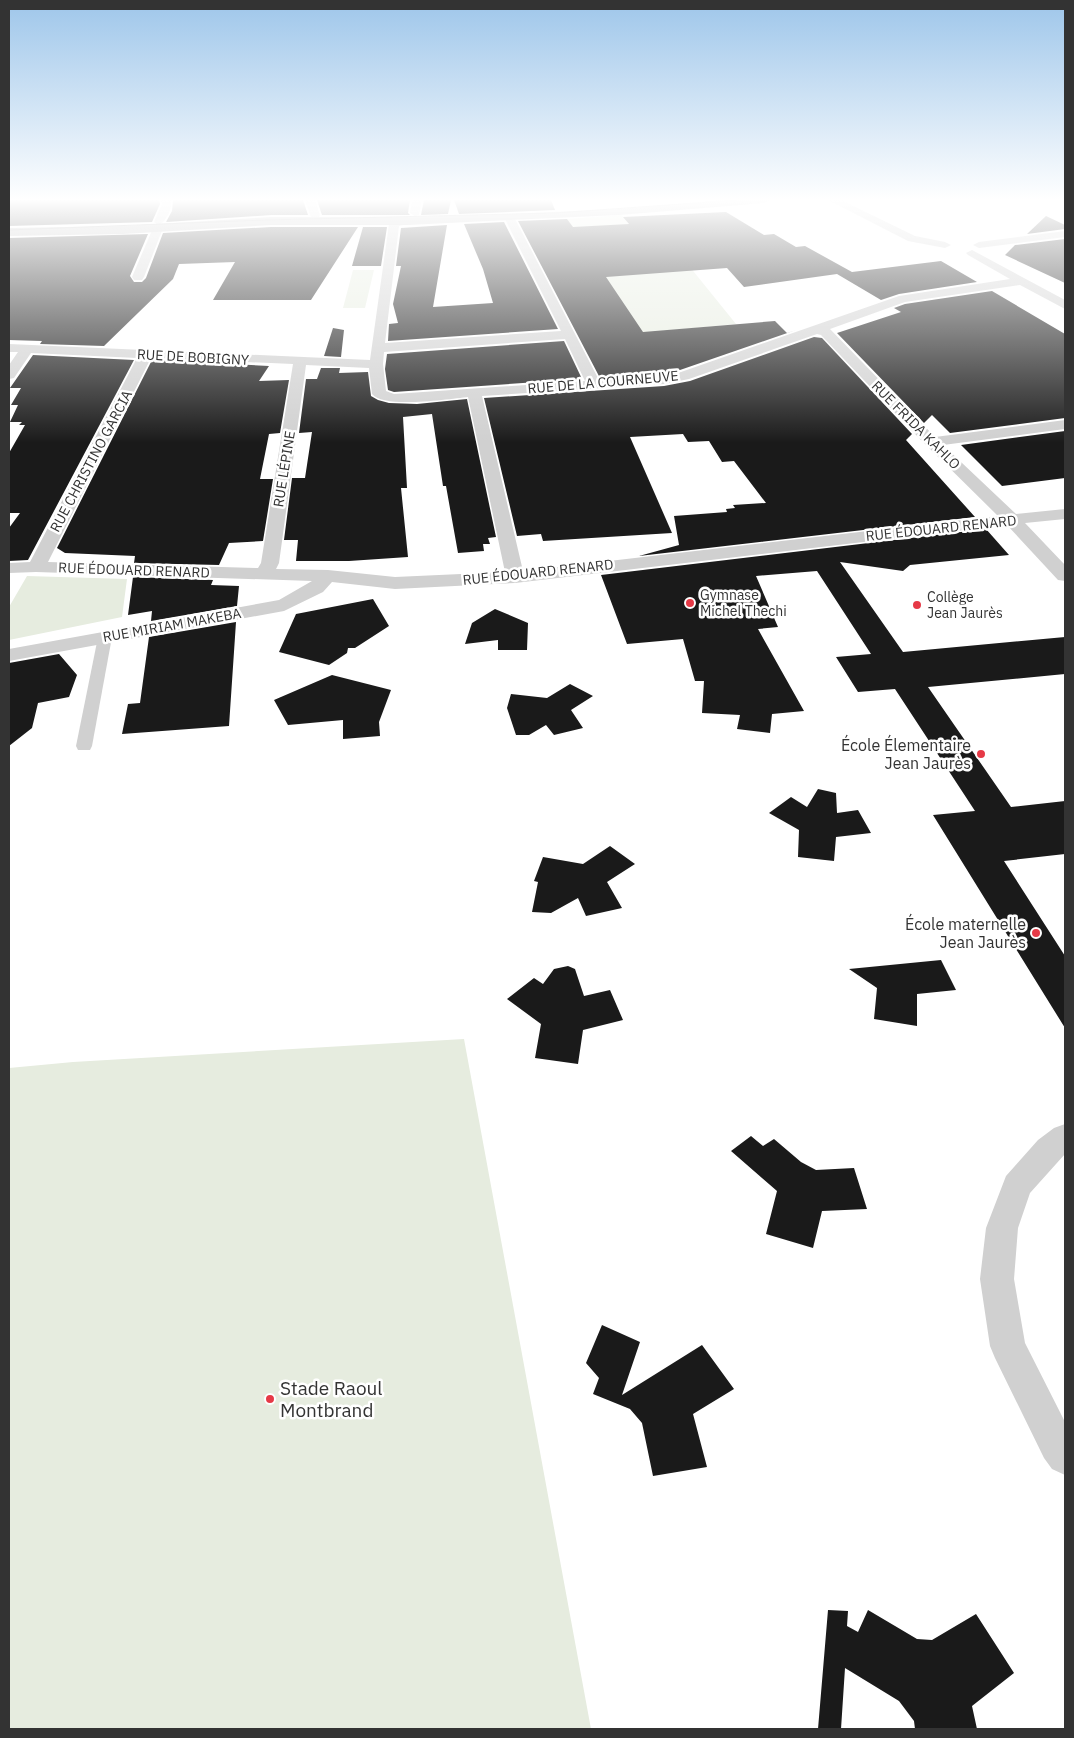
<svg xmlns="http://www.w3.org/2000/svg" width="1074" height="1738" viewBox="0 0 1074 1738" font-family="'IBM Plex Sans',sans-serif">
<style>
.green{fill:#e6ecdf}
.building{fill:#1a1a1a}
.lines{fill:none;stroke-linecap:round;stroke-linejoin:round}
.pedestrian{fill:#d0d0d0;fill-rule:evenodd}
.minor{fill:#d0d0d0;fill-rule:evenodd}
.primary{fill:#ababab;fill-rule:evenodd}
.tram{stroke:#888;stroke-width:1}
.poi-dot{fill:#e63946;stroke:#fff;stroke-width:2}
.labels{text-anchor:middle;stroke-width:5;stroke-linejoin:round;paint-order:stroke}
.far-street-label{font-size:14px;fill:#333;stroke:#fff}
.far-poi-label{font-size:14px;fill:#333;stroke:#fff;text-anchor:start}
.poi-label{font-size:16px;fill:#333;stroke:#fff;text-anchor:end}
.near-poi-label{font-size:19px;fill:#333;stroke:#fff;text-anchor:start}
</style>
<rect width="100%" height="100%" fill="#fff"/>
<path class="green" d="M 622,215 L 650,252 L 677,251 L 736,324 L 642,333 L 567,219 Z
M 353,270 L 374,270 L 365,308 L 343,308 Z
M 27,576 L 127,579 L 122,617 L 9,640 L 9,607 Z
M 464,1039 L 591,1729 L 9,1729 L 9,1068 L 73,1062 Z"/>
<path class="building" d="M 9,200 L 159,200 L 160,204 L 152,222 L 9,226 Z
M 173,200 L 303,200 L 308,215 L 271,215 L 166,222 L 172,211 Z
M 317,200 L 410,200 L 408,213 L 410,215 L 322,215 Z
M 424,200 L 451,200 L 448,214 L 421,215 Z
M 454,200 L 551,200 L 555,210 L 459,214 Z
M 726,212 L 764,235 L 774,234 L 796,247 L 805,246 L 852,272 L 941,261 L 977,282 L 899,294 L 881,300 L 837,274 L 744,287 L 727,268 L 606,277 L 643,332 L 775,321 L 787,333 L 796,330 L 680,370 L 664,374 L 600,378 L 518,221 L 567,219 L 573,227 L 629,224 L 623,217 Z
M 1046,216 L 1065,225 L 1065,229 L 1027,234 Z
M 504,222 L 558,329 L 388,341 L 389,324 L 398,323 L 393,304 L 401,266 L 396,266 L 401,228 L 447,225 L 433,307 L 493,303 L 483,269 L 464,224 Z
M 271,227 L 358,227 L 311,300 L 213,300 L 235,262 L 179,264 L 173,279 L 104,346 L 40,344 L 42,341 L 9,340 L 9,238 L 148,234 L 130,276 L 134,282 L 142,282 L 146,278 L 163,233 Z
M 363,227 L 387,227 L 381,266 L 352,266 Z
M 1065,239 L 1065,283 L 1005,255 L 1015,245 Z
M 992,291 L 1065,334 L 1065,418 L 950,433 L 932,415 L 924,423 L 837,333 L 901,312 L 894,308 L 905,304 Z
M 333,328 L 344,330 L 341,357 L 324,356 Z
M 814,337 L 822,338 L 912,434 L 906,440 L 975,517 L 639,556 L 679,545 L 674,516 L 727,512 L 726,509 L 735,508 L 733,505 L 766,503 L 734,461 L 722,462 L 709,441 L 688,442 L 683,434 L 630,437 L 672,533 L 543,541 L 541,534 L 517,536 L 484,398 L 664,386 L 690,381 Z
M 564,341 L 582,379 L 394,392 L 388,390 L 385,369 L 387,354 Z
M 33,355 L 134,360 L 28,560 L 9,561 L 9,528 L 20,513 L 9,513 L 9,453 L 25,425 L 19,425 L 22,422 L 10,422 L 18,405 L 11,405 L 21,388 L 10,388 Z
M 152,360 L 269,366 L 259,381 L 289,380 L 280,433 L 269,434 L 260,479 L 273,479 L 263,541 L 229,543 L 219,565 L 134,563 L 135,556 L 65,553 L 57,548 Z
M 321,368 L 340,368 L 339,373 L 368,372 L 371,396 L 378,400 L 389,403 L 417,404 L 467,399 L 496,537 L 488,538 L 490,544 L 483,544 L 484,551 L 458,553 L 446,486 L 443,486 L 432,414 L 403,417 L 407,488 L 401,488 L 408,557 L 349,561 L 296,561 L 298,540 L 284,540 L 292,478 L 305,478 L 312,432 L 299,433 L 306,379 L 317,379 Z
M 1065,431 L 1065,478 L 1002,486 L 961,445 Z
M 986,529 L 1009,555 L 910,565 L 903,571 L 840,562 L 903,652 L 1065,637 L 1065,674 L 928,687 L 1011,807 L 1065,801 L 1065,854 L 1004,861 L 1065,956 L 1065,1028 L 933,815 L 975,811 L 895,689 L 858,692 L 836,657 L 871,654 L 817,571 L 756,576 L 778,627 L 758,629 L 804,711 L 772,714 L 770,733 L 737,729 L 740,715 L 702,713 L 704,681 L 695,681 L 683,639 L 627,644 L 601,575 Z
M 133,577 L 213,580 L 211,585 L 239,586 L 237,606 L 151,621 L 152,611 L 128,615 Z
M 373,599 L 389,626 L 355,648 L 348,648 L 347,653 L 329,665 L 279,652 L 296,614 Z
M 495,609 L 528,623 L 527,650 L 498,650 L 498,640 L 465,644 L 472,623 Z
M 236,622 L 229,726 L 122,734 L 128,704 L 140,703 L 149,637 Z
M 59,654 L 77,675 L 69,697 L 38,703 L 32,728 L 9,746 L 9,663 Z
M 332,675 L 391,690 L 379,722 L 380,736 L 343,739 L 343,720 L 288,725 L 274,700 Z
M 570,684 L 593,696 L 571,710 L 583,728 L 554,735 L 546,725 L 529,735 L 516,735 L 507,708 L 511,694 L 547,698 Z
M 818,789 L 836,793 L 837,813 L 858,810 L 871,833 L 836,837 L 834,861 L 798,857 L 799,830 L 769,813 L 791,797 L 807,807 Z
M 610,846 L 635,864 L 607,882 L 622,908 L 586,916 L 578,898 L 551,913 L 532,912 L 538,882 L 534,881 L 543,857 L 583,864 Z
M 941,960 L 956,990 L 917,994 L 917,1026 L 874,1019 L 877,988 L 849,969 Z
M 568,966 L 575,969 L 584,996 L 610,990 L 623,1020 L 583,1030 L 578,1064 L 535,1058 L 541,1024 L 507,999 L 534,978 L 543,984 L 554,969 Z
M 751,1136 L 763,1146 L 774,1139 L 801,1162 L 816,1170 L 854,1168 L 867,1209 L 822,1211 L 813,1248 L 766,1234 L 777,1191 L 731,1151 Z
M 602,1325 L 640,1342 L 622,1395 L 702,1345 L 734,1389 L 693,1414 L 707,1467 L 653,1476 L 642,1423 L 630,1409 L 593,1394 L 599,1378 L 586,1363 Z
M 828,1610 L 848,1611 L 847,1626 L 858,1632 L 868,1610 L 917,1639 L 932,1640 L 976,1614 L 1014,1673 L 972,1706 L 977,1729 L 915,1729 L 914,1721 L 899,1701 L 845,1668 L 841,1729 L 818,1729 Z"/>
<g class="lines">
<path class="pedestrian" d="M 105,633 L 110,634 L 112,637 L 92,746 L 90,750 L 78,750 L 76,746 L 98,637 L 100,634 Z"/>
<path class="minor" d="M 161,200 L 171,200 C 173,207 166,222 159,225 L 163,228 L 144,277 L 142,280 L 134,280 L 132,277 L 153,228 L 158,225 L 154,222 L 162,204 Z
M 305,200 L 315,200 L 320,215 L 319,217 L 311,217 Z
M 412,200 L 422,200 L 419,215 L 415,216 L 410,213 Z
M 828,200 L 841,200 L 915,236 L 945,242 L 951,245 L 945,248 L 908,241 Z
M 509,214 L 514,217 L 599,380 L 664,376 L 681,372 L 899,296 L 1010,279 L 968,255 L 966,253 L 972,250 L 1065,300 L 1065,309 L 1020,285 L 905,302 L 830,329 L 935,437 L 1065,420 L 1065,429 L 943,445 L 1016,514 L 1065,509 L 1065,519 L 1025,523 L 1065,565 L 1065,581 L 1058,580 L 1007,525 L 515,583 L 395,589 L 332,582 L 323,592 L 284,611 L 9,661 L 9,649 L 279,600 L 312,581 L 36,572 L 9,573 L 9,563 L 30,562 L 137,358 L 31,353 L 14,378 L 9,379 L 9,365 L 18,352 L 9,352 L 9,344 L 370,360 L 389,224 L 390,222 L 411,219 L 412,221 L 411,223 L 399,226 L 385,343 L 561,331 L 504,217 ZM 817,334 L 821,335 L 918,437 L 998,516 L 523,571 L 482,396 L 664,384 L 689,379 ZM 565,339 L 585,381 L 394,394 L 386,391 L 383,364 L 384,352 ZM 151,358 L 293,364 L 261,563 L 258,568 L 48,562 ZM 306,365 L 369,368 L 372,394 C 383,409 449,399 468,397 L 505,572 L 395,577 L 328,570 L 276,569 L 279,563 Z
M 1065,231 L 1065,237 L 979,248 L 973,245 L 979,242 Z
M 1065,1124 L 1065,1154 L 1030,1193 L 1018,1228 L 1014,1279 L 1025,1343 L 1065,1422 L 1065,1475 L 1052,1469 L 1044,1458 L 995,1358 L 990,1346 L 980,1279 L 986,1228 L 1006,1176 L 1038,1140 L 1054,1128 Z"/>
<path class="primary" d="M 725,200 L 770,200 L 764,203 L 619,215 L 509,220 L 407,225 L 271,225 L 123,234 L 9,236 L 9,228 L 123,226 L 271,217 L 407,217 L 509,214 L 619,209 Z"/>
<path class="tram" d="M 9,230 L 265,220 L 556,213 L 738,200"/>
</g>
<linearGradient id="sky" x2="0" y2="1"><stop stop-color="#9ec6ea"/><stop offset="0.45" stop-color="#fff"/><stop offset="1" stop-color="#fff" stop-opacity="0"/></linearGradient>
<rect width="1074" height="443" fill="url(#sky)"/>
<g class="poi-dot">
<circle cx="690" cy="603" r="5"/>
<circle cx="917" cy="605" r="5"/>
<circle cx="981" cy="754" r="5"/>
<circle cx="1036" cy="933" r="5"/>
<circle cx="270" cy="1399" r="5"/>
</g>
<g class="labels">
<g class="far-street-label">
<text transform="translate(193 357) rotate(3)" y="5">RUE DE BOBIGNY</text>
<text transform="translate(603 382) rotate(-5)" y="5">RUE DE LA COURNEUVE</text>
<text transform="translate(916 425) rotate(45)" y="5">RUE FRIDA KAHLO</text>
<text transform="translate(91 461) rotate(-62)" y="5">RUE CHRISTINO GARCIA</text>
<text transform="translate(284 469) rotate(-81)" y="5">RUE LÉPINE</text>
<text transform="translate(941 528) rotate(-6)" y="5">RUE ÉDOUARD RENARD</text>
<text transform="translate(134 570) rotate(2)" y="5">RUE ÉDOUARD RENARD</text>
<text transform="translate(538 572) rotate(-6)" y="5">RUE ÉDOUARD RENARD</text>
<text transform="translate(172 625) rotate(-10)" y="5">RUE MIRIAM MAKEBA</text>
</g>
<g class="far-poi-label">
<text x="700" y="600">Gymnase<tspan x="700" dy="16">Michel Thechi</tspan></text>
<text x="927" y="602">Collège<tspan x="927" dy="16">Jean Jaurès</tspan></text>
</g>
<g class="poi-label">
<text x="971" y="751">École Élementaire<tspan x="971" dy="18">Jean Jaurès</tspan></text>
<text x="1026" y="930">École maternelle<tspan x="1026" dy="18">Jean Jaurès</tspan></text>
</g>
<g class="near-poi-label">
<text x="280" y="1395">Stade Raoul<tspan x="280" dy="22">Montbrand</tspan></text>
</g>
</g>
<rect width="1074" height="1738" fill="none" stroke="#333333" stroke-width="20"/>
</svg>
